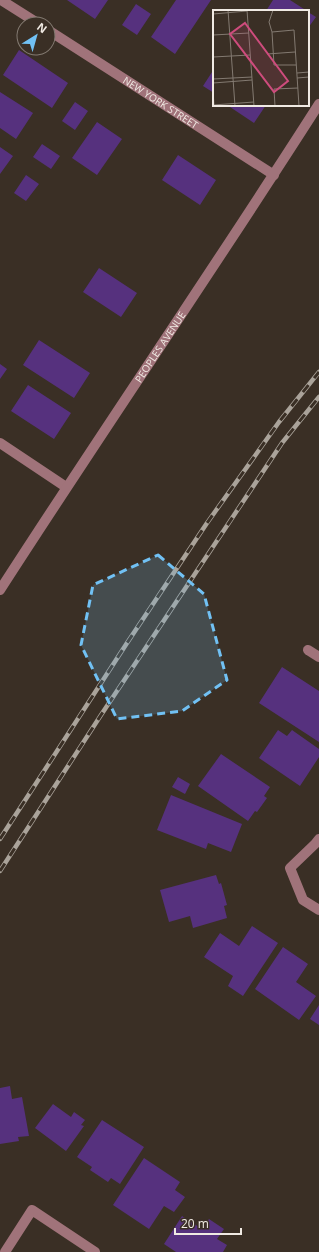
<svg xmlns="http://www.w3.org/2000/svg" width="319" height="1252" viewBox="0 0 319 1252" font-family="'Open Sans',sans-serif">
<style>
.building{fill:#56317e}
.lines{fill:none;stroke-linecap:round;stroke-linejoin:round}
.minor{stroke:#a0737a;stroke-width:10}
.rail-casing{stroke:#aaa39a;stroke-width:4.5}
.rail{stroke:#3a2f25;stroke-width:3;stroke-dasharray:9;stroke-linecap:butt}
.marked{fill:#71c1f4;fill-opacity:0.2;stroke:#71c1f4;stroke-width:3;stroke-dasharray:8 5;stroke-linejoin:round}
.labels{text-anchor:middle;stroke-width:3;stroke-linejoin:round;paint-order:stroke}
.street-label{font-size:10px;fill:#f0eae3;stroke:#3a2f25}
.inset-road{fill:none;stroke:#837a71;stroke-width:1}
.view{fill:#ce4c7d;fill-opacity:0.15;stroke:#ce4c7d;stroke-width:2}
.inset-edge{fill:none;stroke:#f0eae3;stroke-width:2}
</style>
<rect width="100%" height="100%" fill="#3a2f25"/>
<path class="building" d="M 67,0 L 108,0 L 95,19 Z
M 176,0 L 211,0 L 175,54 L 151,37 Z
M 273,0 L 290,0 L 307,11 L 266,11 Z
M 136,4 L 151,14 L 137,35 L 122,25 Z
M 308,12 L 316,17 L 308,28 Z
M 19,50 L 68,83 L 52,108 L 3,75 Z
M 214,69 L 214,93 L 203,86 Z
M 0,92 L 33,113 L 16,139 L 0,128 Z
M 75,102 L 88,111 L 75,130 L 62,121 Z
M 227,105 L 266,105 L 254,123 Z
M 97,122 L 122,139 L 97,175 L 72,158 Z
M 42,144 L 60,156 L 51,169 L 33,157 Z
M 0,147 L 13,156 L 0,174 Z
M 178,155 L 216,180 L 200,205 L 162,180 Z
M 26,175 L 39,184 L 26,201 L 14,193 Z
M 99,268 L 137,293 L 121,317 L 83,292 Z
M 39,340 L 90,373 L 74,398 L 23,365 Z
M 0,364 L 7,369 L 0,379 Z
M 28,385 L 71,413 L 54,439 L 11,411 Z
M 282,667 L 319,691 L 319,742 L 259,703 Z
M 278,730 L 287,736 L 292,730 L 319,749 L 319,757 L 300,786 L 259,758 Z
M 221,754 L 270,787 L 264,796 L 267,798 L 257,812 L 255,811 L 248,821 L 198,786 Z
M 178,777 L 190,784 L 185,794 L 172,787 Z
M 171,795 L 242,824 L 231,852 L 208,843 L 206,849 L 157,830 Z
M 216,875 L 219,884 L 221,883 L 227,905 L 224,906 L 227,918 L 193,928 L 190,916 L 169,922 L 160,890 Z
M 252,926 L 278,943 L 243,996 L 228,986 L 233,976 L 204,957 L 220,933 L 239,946 Z
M 283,947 L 308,964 L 296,982 L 316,996 L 299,1020 L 255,989 Z
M 319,1005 L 319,1025 L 310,1019 Z
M 10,1086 L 12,1099 L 22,1097 L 29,1136 L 18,1137 L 19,1141 L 0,1144 L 0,1088 Z
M 53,1104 L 71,1117 L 74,1112 L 85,1120 L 81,1125 L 84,1126 L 66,1151 L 35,1128 Z
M 102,1120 L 144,1147 L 120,1184 L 111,1178 L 108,1182 L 90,1170 L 92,1167 L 77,1157 Z
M 144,1158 L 180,1182 L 175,1190 L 185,1197 L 174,1212 L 164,1206 L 149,1229 L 113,1205 Z
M 182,1216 L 202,1229 L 209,1219 L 224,1229 L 217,1239 L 227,1245 L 223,1252 L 176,1252 L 164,1244 Z"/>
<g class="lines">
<g class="minor">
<path d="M 1,0 L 39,24"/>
<path id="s1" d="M 48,30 L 274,175"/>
<path d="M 0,443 L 66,487"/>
<path id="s2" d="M 0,590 C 105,427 215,267 319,104"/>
<path d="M 308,650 L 319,657"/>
<path d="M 319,839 L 315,844 L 290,868 L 303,900 L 319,910"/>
<path d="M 5,1252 L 32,1210 L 95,1252"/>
</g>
<g class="rail-casing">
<path id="rail" d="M 0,839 L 127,643 L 207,523 L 279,422 L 319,372
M 0,871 L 101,715 L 282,443 L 319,397"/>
</g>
<use href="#rail" class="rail"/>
</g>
<path class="marked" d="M 158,555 L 204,594 L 227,680 L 182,711 L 117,719 L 81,645 L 93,585 Z"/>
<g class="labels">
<g class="street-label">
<text dy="4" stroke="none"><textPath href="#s1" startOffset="134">NEW YORK STREET</textPath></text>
<text dy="4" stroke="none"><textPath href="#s2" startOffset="291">PEOPLES AVENUE</textPath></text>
</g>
</g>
<g transform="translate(213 10)">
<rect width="96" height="96" fill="#3a2f25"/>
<path class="inset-road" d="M 15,0 L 22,96M 34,0 L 41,96M 0,4 L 34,1M 59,22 L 81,20 L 86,96M 59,22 L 61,55 L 83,55M 59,22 L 56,12 L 60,0M 0,25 L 36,23M 54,44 L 82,42M 0,47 L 37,45M 84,63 L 96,62M 84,68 L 96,67M 0,69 L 39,67M 0,73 L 39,70M 0,81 L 1,95M 0,95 L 41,92M 62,96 L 61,79 L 85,78"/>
<path class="view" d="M 32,13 L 75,71 L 61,82 L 17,24 Z"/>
<rect width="96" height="96" class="inset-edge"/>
</g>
<g transform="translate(36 36) rotate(37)"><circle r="19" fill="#3a2f25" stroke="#837a71"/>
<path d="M0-3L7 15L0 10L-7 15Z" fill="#71c1f4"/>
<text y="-6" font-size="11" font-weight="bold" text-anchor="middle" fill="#f0eae3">N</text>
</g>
<path d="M175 1228v6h66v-6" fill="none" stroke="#f0eae3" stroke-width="2"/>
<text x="181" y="1228" font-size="12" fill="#f0eae3" stroke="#3a2f25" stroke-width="3" paint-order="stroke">20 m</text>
</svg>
